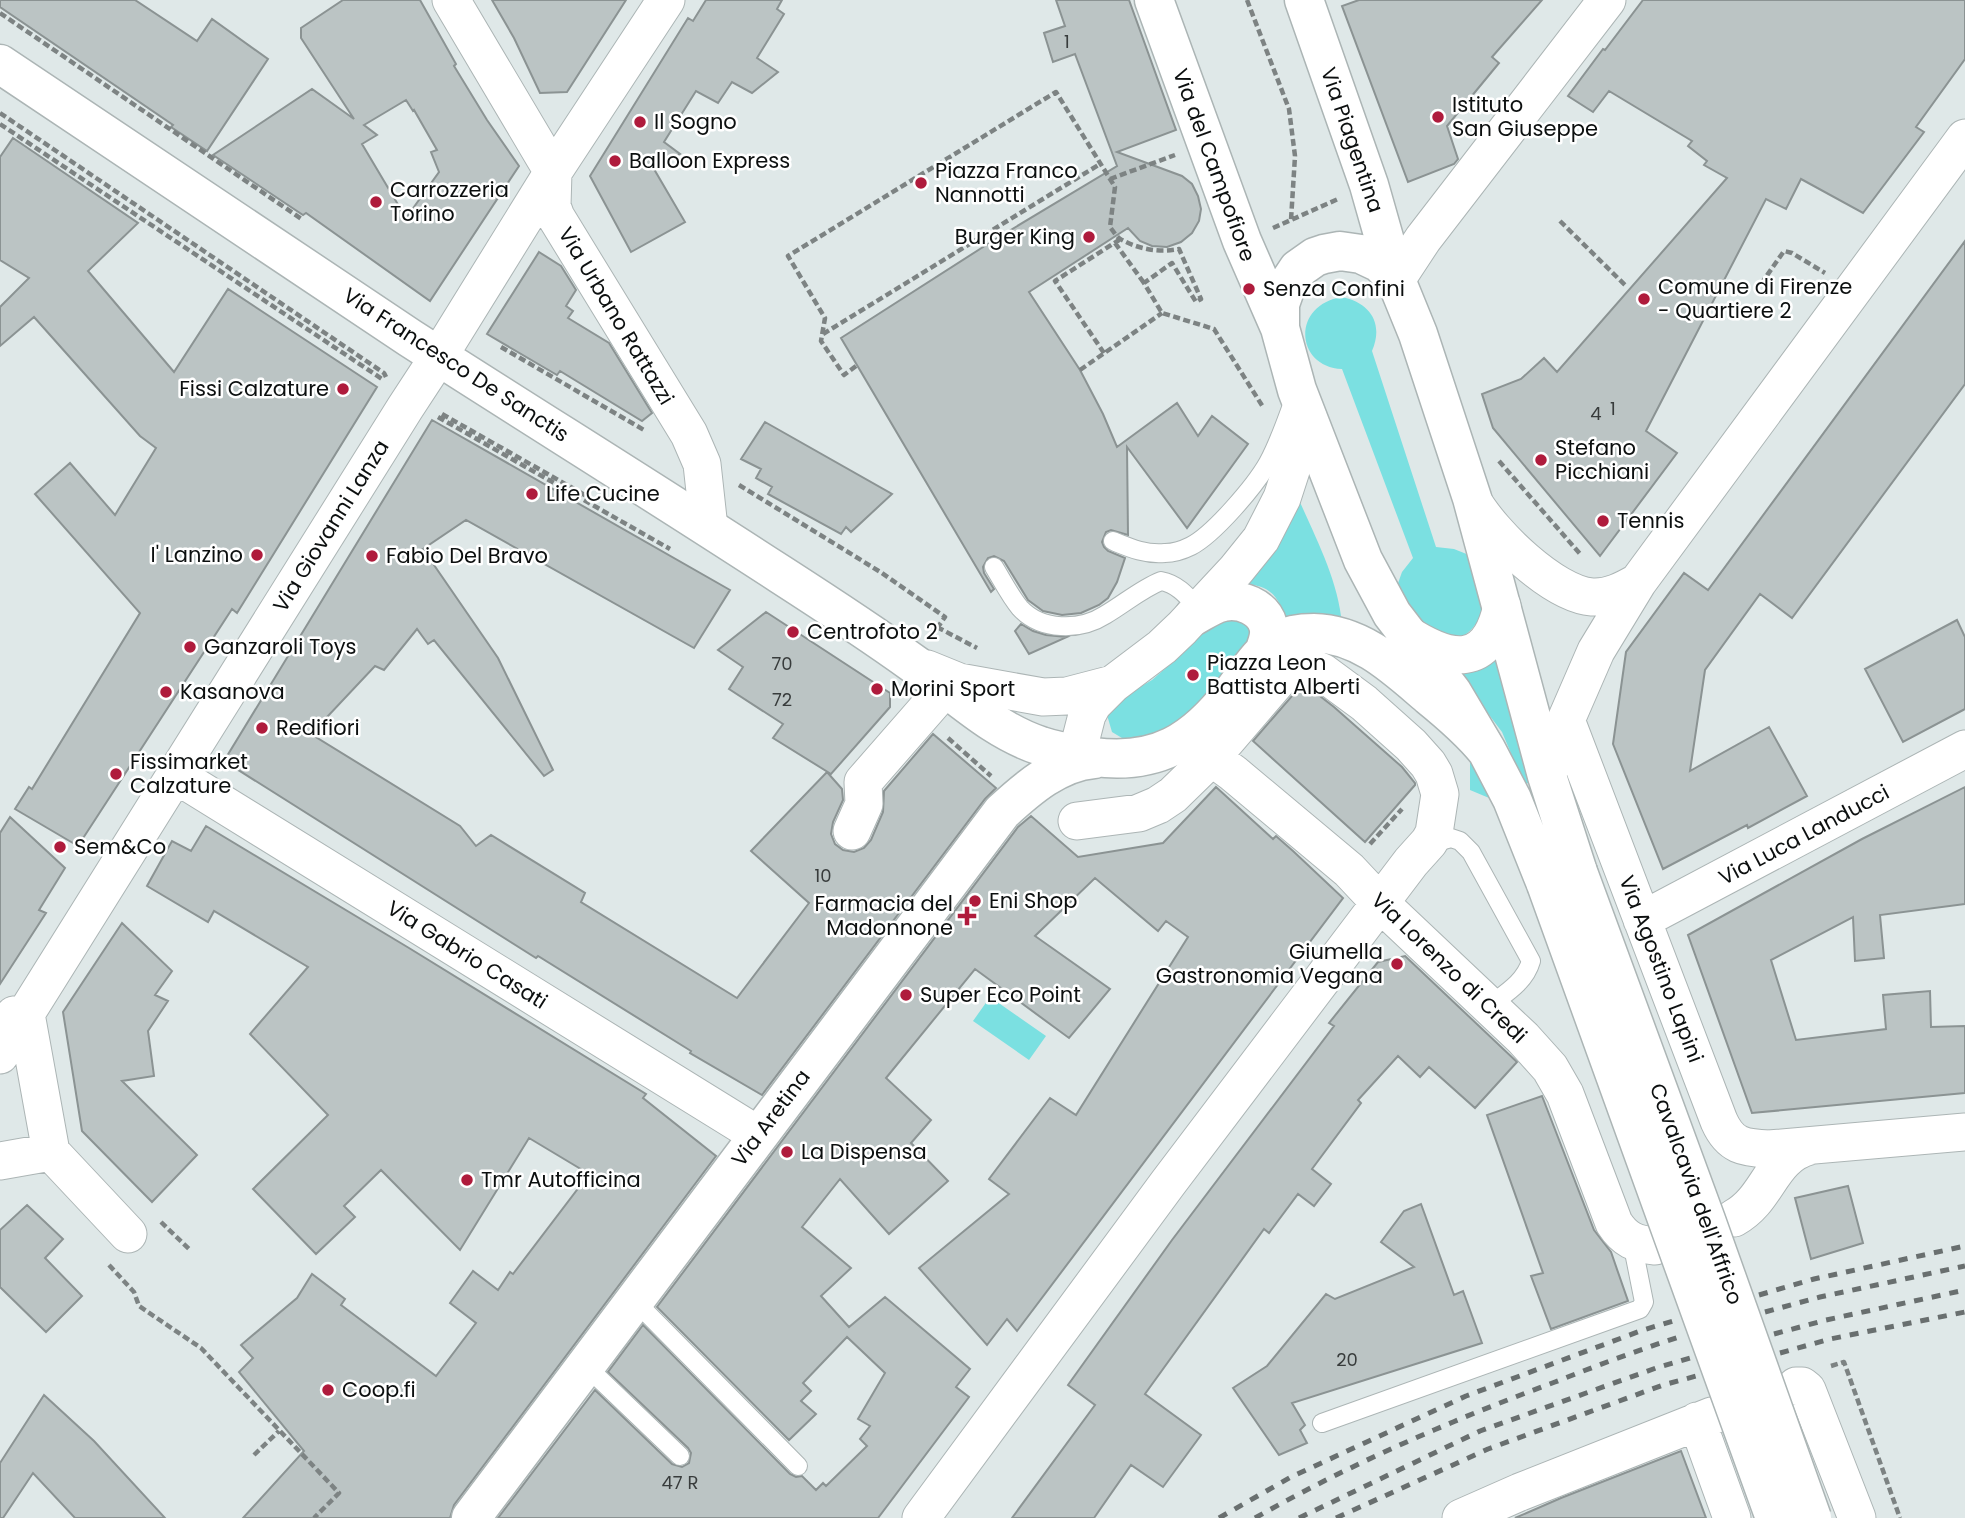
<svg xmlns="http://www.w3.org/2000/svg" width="1965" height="1518" viewBox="0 0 1965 1518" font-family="Poppins,sans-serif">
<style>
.green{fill:#7be0e1}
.building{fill:#bbc4c4;stroke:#8b9393;stroke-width:2;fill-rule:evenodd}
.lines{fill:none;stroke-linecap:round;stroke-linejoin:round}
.lane-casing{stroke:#acb5b5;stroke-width:20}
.street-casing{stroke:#acb5b5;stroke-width:39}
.secondary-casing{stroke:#acb5b5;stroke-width:41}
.path{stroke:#7d8383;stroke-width:4.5;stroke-dasharray:7 3.5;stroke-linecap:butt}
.lane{stroke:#fff;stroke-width:18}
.street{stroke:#fff;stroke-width:37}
.secondary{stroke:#fff;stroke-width:38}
.rail{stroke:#696f6f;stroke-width:5;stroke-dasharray:9 9;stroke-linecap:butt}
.secondary-bridge-casing{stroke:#acb5b5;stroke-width:41;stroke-linecap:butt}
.secondary-bridge{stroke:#fff;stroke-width:38}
.poi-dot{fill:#af1b3c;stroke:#fff;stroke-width:2.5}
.labels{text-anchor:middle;stroke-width:5;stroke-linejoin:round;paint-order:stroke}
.number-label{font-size:18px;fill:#383c3c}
.poi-label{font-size:21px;fill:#0c0f0f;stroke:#fff;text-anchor:start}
.street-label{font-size:21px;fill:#0c0f0f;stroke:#fff}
</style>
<rect width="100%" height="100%" fill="#dfe8e8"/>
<path class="green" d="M 1342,297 C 1370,303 1384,323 1372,351 L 1436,547 L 1454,549 L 1469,555 L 1490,596 C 1481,615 1474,638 1449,640 C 1440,641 1429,637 1421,635 L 1397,586 L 1402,572 L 1413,558 L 1342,369 C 1295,367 1291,305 1342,297 Z
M 1296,493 C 1314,535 1338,578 1342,624 L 1286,625 C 1281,599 1272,585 1244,584 Z
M 1226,619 L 1235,619 L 1251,627 L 1253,648 L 1172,733 L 1127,741 L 1112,732 L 1107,715 L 1128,694 L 1152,680 L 1182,654 L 1202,633 Z
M 1500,655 L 1536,786 L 1523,782 L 1502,732 L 1459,675 Z
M 1470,761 L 1501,803 L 1470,790 Z
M 990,997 L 1046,1036 L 1029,1060 L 973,1021 Z"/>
<path class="building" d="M 0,0 L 135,0 L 197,41 L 212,19 L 268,59 L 207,151 L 171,127 L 173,125 L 0,7 Z
M 343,0 L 420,0 L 456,64 L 454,66 L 487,120 L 519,166 L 430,301 L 306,213 L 303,215 L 213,155 L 312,89 L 354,119 L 301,38 L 301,28 ZM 406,100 L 413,111 L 414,110 L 437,150 L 431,152 L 439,172 L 406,218 L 362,144 L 377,135 L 364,125 Z
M 492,0 L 626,0 L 567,92 L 540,93 L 514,38 Z
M 706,0 L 782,0 L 777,9 L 784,14 L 757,58 L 778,72 L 752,93 L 732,82 L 718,103 L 696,91 L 664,142 L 680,154 L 654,169 L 685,222 L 631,252 L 590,176 L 688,18 L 693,21 Z
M 1056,0 L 1129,0 L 1176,130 L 1117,152 L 1182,176 L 1192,184 L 1198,196 L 1201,209 L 1199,221 L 1192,233 L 1181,242 L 1167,247 L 1152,246 L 1140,241 L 1128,228 L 1029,292 L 1080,370 L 1103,414 L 1117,447 L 1177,403 L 1198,436 L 1212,416 L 1248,444 L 1187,528 L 1127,447 L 1128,535 L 1111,530 L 1106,532 L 1102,542 L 1104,547 L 1108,551 L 1125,558 L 1117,582 L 1108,598 L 1099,605 L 1081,613 L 1062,615 L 1043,611 L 1028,600 L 1004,561 L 994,556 L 988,558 L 983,567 L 984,573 L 994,589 L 991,592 L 841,338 L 994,240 L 1117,166 L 1075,54 L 1053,62 L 1044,33 L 1065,26 Z
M 1359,0 L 1542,0 L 1492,57 L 1499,63 L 1447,126 L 1458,159 L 1454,164 L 1408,182 L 1342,6 Z
M 1643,0 L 1965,0 L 1965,59 L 1916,127 L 1924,132 L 1863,213 L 1801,179 L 1786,209 L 1766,199 L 1646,431 L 1677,453 L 1600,556 L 1493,428 L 1482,394 L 1521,379 L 1544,358 L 1557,372 L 1727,178 L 1704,165 L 1707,161 L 1688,146 L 1692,141 L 1609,91 L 1593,112 L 1568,96 L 1603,49 L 1605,50 Z
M 13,138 L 138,223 L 88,271 L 174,372 L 228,289 L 377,387 L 237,613 L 232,609 L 78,846 L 15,809 L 29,787 L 32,789 L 140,613 L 35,494 L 70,463 L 115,515 L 156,448 L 140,436 L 34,317 L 0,346 L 0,307 L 29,278 L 0,260 L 0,157 Z
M 1965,241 L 1965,384 L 1792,618 L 1760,594 L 1705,670 L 1690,771 L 1769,727 L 1807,796 L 1748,828 L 1747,825 L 1663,869 L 1613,744 L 1626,652 L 1684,573 L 1708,590 Z
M 539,252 L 561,266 L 576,290 L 566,306 L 573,311 L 568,318 L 609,343 L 652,413 L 642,421 L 560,371 L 557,375 L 487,334 Z
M 432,420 L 730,590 L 694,648 L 466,520 L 423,549 L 498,658 L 553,770 L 544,776 L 434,640 L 428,644 L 417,629 L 384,670 L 375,666 L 311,734 L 460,826 L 476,846 L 491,835 L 585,893 L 581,902 L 737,998 L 809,903 L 751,851 L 827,772 L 842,789 L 843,800 L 833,822 L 831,834 L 835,844 L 843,850 L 854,852 L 864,848 L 871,840 L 883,812 L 884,791 L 933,734 L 996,788 L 985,799 L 762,1095 L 690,1053 L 691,1051 L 538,956 L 536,958 L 224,761 Z
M 765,422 L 892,494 L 851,532 L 846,527 L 841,534 L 768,494 L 772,487 L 756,478 L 761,469 L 741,459 Z
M 766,612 L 890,693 L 890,707 L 831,774 L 773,738 L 783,724 L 729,689 L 743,667 L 718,650 Z
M 1957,620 L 1965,637 L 1965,709 L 1903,742 L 1865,669 Z
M 1021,624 L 1033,631 L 1046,635 L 1067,637 L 1029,654 L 1015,631 Z
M 1303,687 L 1312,690 L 1334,707 L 1402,767 L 1415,783 L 1415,785 L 1365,842 L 1253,741 L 1298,689 Z
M 1216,787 L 1273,839 L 1276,836 L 1293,851 L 1343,898 L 1017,1331 L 1007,1319 L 987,1345 L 919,1268 L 1009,1194 L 989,1179 L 1050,1098 L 1076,1115 L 1188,937 L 1166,921 L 1158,931 L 1095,878 L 1035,936 L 1110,989 L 1069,1038 L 975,969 L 886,1078 L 931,1120 L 911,1143 L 948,1181 L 889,1234 L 840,1179 L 802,1227 L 851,1268 L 821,1296 L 849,1327 L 885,1297 L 970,1369 L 956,1387 L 969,1397 L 878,1518 L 498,1518 L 595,1390 L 672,1464 L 682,1467 L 689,1463 L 691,1453 L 688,1448 L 608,1372 L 643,1325 L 790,1474 L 796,1477 L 802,1476 L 816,1490 L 823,1483 L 826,1486 L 867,1446 L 860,1439 L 870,1426 L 858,1419 L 885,1373 L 847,1337 L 803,1383 L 811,1391 L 801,1401 L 816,1414 L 789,1440 L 657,1307 L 1018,827 L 1031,816 L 1078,857 L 1163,843 Z
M 1965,787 L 1965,904 L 1880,915 L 1884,958 L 1855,961 L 1853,917 L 1771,960 L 1796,1040 L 1886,1029 L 1883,995 L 1930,991 L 1931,1027 L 1965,1026 L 1965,1093 L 1752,1113 L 1688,935 L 1862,839 Z
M 10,817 L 65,868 L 39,910 L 46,913 L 0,984 L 0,833 Z
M 206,826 L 409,948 L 646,1094 L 643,1098 L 716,1156 L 454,1505 L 450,1518 L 243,1518 L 304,1451 L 239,1372 L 253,1358 L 241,1345 L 297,1298 L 312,1274 L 345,1299 L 341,1305 L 436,1376 L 476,1323 L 450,1303 L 473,1271 L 498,1290 L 510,1272 L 513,1274 L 589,1174 L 529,1138 L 460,1250 L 381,1170 L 344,1206 L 355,1217 L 316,1254 L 253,1189 L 328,1115 L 250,1034 L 308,967 L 214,911 L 208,922 L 147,886 L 172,841 L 191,851 Z
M 122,923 L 172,971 L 155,995 L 168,1001 L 148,1031 L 154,1076 L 122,1081 L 197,1155 L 152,1202 L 82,1131 L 63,1012 Z
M 1405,956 L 1517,1062 L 1475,1108 L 1429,1067 L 1420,1077 L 1398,1056 L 1358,1100 L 1361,1103 L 1312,1169 L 1331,1184 L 1314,1206 L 1298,1194 L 1269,1233 L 1264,1229 L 1145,1394 L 1201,1435 L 1163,1487 L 1131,1465 L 1094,1518 L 1012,1518 L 1095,1405 L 1068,1385 L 1172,1240 L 1334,1026 L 1329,1023 L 1378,962 Z
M 1542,1096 L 1594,1230 L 1611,1252 L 1628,1301 L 1551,1329 L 1531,1276 L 1543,1273 L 1487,1115 Z
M 1848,1186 L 1863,1243 L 1811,1259 L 1795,1198 Z
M 1421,1204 L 1454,1295 L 1463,1291 L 1482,1343 L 1292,1403 L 1305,1425 L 1300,1430 L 1307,1443 L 1279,1455 L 1233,1388 L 1267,1366 L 1326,1294 L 1335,1299 L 1414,1267 L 1381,1242 L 1404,1211 Z
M 27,1205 L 63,1239 L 45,1258 L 82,1296 L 46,1332 L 0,1287 L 0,1230 Z
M 44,1395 L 94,1441 L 165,1518 L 75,1518 L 33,1473 L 3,1518 L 0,1518 L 0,1463 Z
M 1681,1451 L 1706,1518 L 1515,1518 L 1561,1498 Z"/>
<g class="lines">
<g class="lane-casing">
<path id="lane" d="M 1113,541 C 1130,548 1146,555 1165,553 C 1173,553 1183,550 1191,546 C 1214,534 1255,486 1268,463 C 1279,443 1287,419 1295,397
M 994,567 C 1002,580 1010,596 1020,608 C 1041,631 1080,631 1105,615 C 1124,604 1141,589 1161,581 C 1178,584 1188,597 1200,610
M 1429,844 L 1451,838 L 1460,841 L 1471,852 L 1531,961 C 1525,982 1506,993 1489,1006
M 634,1300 L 798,1466
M 585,1365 L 680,1456
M 1322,1423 L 1640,1309 L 1644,1302 L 1632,1242"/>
</g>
<g class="street-casing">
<path id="street" d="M 451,0 L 553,172 L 552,206 L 556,217 L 689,434 L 702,464 L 709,528
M 1396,280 L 1423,239 L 1607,0
M 1473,501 C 1492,534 1553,594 1592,597 C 1609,598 1624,590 1638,582
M 1405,633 C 1450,662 1488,670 1502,606
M 927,669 L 959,682 L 1043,697 L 1067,696 L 1113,684
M 1566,720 L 1719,1121 C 1730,1146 1744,1148 1769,1149 L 1965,1132
M 1190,748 L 1204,752 L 1233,773 L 1349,870 L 1380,903 L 1523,1038 L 1550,1068 L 1565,1094 L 1614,1223 C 1625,1240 1635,1244 1655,1246
M 1077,754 L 1087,715 L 1093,704 L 1113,684 L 1162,647 L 1182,628 L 1236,570 L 1261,539 L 1282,498 L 1308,418
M 176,775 L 758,1135
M 1547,776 L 1566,720 L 1596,651 L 1638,582 L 1965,138
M 852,831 L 864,804 L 863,782 L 946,687
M 1642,920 L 1965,749
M 14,1015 L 26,1014 L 51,1152 L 128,1234
M 0,1055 L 405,408 L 439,356 L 553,172 L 666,0
M 0,1161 L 51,1152
M 1734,1218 C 1770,1198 1769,1157 1810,1146
M 1796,1386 L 1802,1386 L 1807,1390 L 1857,1518
M 1697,1421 L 1732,1518
M 921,1518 L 1168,1183 L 1411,862 L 1429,842 L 1434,833 L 1440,794 L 1434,774 L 1428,764 L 1411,745 L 1364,703 L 1322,672 L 1303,664 L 1285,672 L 1212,757 L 1173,795 L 1158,805 L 1139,813 L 1077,821
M 1461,1518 L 1520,1492 L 1712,1416"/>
</g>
<g class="secondary-casing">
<path id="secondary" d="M 1154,0 L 1242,241 L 1280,328
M 1304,0 L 1369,185 L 1396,280
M 0,64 C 137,155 273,248 410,338 C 533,417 657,494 780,574 C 825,603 871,633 914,664 C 956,693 992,730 1041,746 C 1058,752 1076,754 1094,757 C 1157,765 1194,742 1232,693 C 1246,675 1259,652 1279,640 C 1290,634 1302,633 1314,633 C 1361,634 1395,667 1429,696 C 1450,713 1470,730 1487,751
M 1194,616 C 1203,611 1213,604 1223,602 C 1240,598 1263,607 1268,625 C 1271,634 1267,644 1264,652
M 1546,884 L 1512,799 L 1487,751 L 1452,692 L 1392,614 L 1363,560 L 1297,390 L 1280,328 L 1280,304 L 1286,287 L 1298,269 L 1315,257 L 1324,254 L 1340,251 L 1361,254 L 1380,263 L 1396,280 L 1418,334 L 1472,498 L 1547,776 L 1578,872
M 471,1518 L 1002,812 C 1028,788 1058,762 1094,759"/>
</g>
<path class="path" d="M 1247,0 L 1289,109 L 1295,156 L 1291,220
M 0,13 L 303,220
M 0,113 L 384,373 L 386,377
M 0,124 L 382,379
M 1110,179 L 1175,155
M 1560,221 L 1626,286
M 1273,228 L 1338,199
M 1115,243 L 1144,283
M 1761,284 L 1784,251 L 1792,253 L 1825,273
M 823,334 L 1100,164
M 501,347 L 644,430
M 1104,353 L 1055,281 L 1119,240
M 856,366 L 844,375 L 821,341 L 825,318 L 788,256 L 1056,92 L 1115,187 L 1110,227 C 1114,232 1117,238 1122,240 C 1139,249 1159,253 1179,249 L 1201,299 L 1196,302 L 1172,263 L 1144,283 L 1162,313 L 1214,329 L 1263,407
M 1080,370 L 1162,313
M 442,414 L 590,498
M 438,417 L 670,549
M 1499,461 L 1581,555
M 739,485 L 882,573 L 945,617 L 933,634
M 937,627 L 977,648
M 948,738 L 991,776
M 1370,844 L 1402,809
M 161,1222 L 190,1250
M 109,1265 L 134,1292 L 139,1306 L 201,1348 L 339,1493 L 314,1518
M 1831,1366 L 1844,1362 L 1900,1518
M 254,1455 L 279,1431"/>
<use href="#lane" class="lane"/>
<use href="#street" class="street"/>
<use href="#secondary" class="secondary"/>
<path class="rail" d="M 1759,1295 L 1814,1279 L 1965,1246
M 1765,1312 L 1820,1297 L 1965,1266
M 1774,1334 L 1826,1320 L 1965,1290
M 1780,1353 L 1830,1339 L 1965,1312
M 1219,1518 L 1291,1477 L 1466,1396 L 1643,1330 L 1680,1319
M 1255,1518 C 1350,1464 1452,1420 1555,1382 C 1598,1365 1641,1349 1685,1335
M 1299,1518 L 1480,1431 L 1656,1368 L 1694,1357
M 1336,1518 L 1488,1449 L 1663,1385 L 1700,1375"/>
<g class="secondary-bridge-casing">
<path id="secondary-bridge" d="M 1578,872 L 1706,1220 L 1812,1518
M 1546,884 L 1775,1518"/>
</g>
<use href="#secondary-bridge" class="secondary-bridge"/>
</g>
<g class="poi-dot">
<circle cx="1438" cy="117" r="7"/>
<circle cx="640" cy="122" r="7"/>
<circle cx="615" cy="161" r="7"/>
<circle cx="921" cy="183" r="7"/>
<circle cx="376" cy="202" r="7"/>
<circle cx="1089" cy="237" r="7"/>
<circle cx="1249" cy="289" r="7"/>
<circle cx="1644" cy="299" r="7"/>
<circle cx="343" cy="389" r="7"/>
<circle cx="1541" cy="460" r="7"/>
<circle cx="532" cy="494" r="7"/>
<circle cx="1603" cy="521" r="7"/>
<circle cx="257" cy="555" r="7"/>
<circle cx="372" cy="556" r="7"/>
<circle cx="793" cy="632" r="7"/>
<circle cx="190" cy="647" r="7"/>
<circle cx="1193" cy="675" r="7"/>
<circle cx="877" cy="689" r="7"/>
<circle cx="166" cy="692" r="7"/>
<circle cx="262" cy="728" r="7"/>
<circle cx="116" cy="774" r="7"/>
<circle cx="60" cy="847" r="7"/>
<circle cx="975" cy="901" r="7"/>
<path d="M963.5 905.5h7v7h7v7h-7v7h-7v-7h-7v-7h7z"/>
<circle cx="1397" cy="964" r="7"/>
<circle cx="906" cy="995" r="7"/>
<circle cx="787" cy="1152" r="7"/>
<circle cx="467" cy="1180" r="7"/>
<circle cx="328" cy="1390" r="7"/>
</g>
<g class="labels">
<g class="number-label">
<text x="1067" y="48">1</text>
<text x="1613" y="415">1</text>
<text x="1596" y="420">4</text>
<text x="782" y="670">70</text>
<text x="782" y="706">72</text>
<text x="823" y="882">10</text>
<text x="1347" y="1366">20</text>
<text x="680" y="1489">47 R</text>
</g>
<g class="poi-label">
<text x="1452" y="112">Istituto<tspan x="1452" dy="24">San Giuseppe</tspan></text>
<text x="654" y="129">Il Sogno</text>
<text x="629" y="168">Balloon Express</text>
<text x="935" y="178">Piazza Franco<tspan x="935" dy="24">Nannotti</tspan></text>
<text x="390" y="197">Carrozzeria<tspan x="390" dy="24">Torino</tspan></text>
<text x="1075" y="244" text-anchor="end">Burger King</text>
<text x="1658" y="294">Comune di Firenze<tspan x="1658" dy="24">- Quartiere 2</tspan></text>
<text x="1263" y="296">Senza Confini</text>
<text x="329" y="396" text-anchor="end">Fissi Calzature</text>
<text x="1555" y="455">Stefano<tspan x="1555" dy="24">Picchiani</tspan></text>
<text x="546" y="501">Life Cucine</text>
<text x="1617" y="528">Tennis</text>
<text x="243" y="562" text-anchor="end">I' Lanzino</text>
<text x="386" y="563">Fabio Del Bravo</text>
<text x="807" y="639">Centrofoto 2</text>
<text x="204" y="654">Ganzaroli Toys</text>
<text x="1207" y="670">Piazza Leon<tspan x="1207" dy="24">Battista Alberti</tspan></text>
<text x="891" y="696">Morini Sport</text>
<text x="180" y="699">Kasanova</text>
<text x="276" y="735">Redifiori</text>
<text x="130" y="769">Fissimarket<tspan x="130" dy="24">Calzature</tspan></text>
<text x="74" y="854">Sem&amp;Co</text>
<text x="989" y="908">Eni Shop</text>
<text x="953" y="911" text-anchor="end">Farmacia del<tspan x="953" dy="24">Madonnone</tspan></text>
<text x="1383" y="959" text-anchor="end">Giumella<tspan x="1383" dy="24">Gastronomia Vegana</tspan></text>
<text x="920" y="1002">Super Eco Point</text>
<text x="801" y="1159">La Dispensa</text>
<text x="481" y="1187">Tmr Autofficina</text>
<text x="342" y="1397">Coop.fi</text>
</g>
<g class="street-label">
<text transform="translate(1352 140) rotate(71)" y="7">Via Piagentina</text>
<text transform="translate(1214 165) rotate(70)" y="7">Via del Campofiore</text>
<text transform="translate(616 316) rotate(59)" y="7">Via Urbano Rattazzi</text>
<text transform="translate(456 365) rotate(33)" y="7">Via Francesco De Sanctis</text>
<text transform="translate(331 526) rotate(-58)" y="7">Via Giovanni Lanza</text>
<text transform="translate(1804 835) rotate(-28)" y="7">Via Luca Landucci</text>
<text transform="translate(467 955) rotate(32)" y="7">Via Gabrio Casati</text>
<text transform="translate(1449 968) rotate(44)" y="7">Via Lorenzo di Credi</text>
<text transform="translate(1661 969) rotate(69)" y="7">Via Agostino Lapini</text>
<text transform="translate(771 1118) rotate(-53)" y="7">Via Aretina</text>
<text transform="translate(1696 1194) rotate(70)" y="7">Cavalcavia dell'Affrico</text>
</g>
</g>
</svg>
